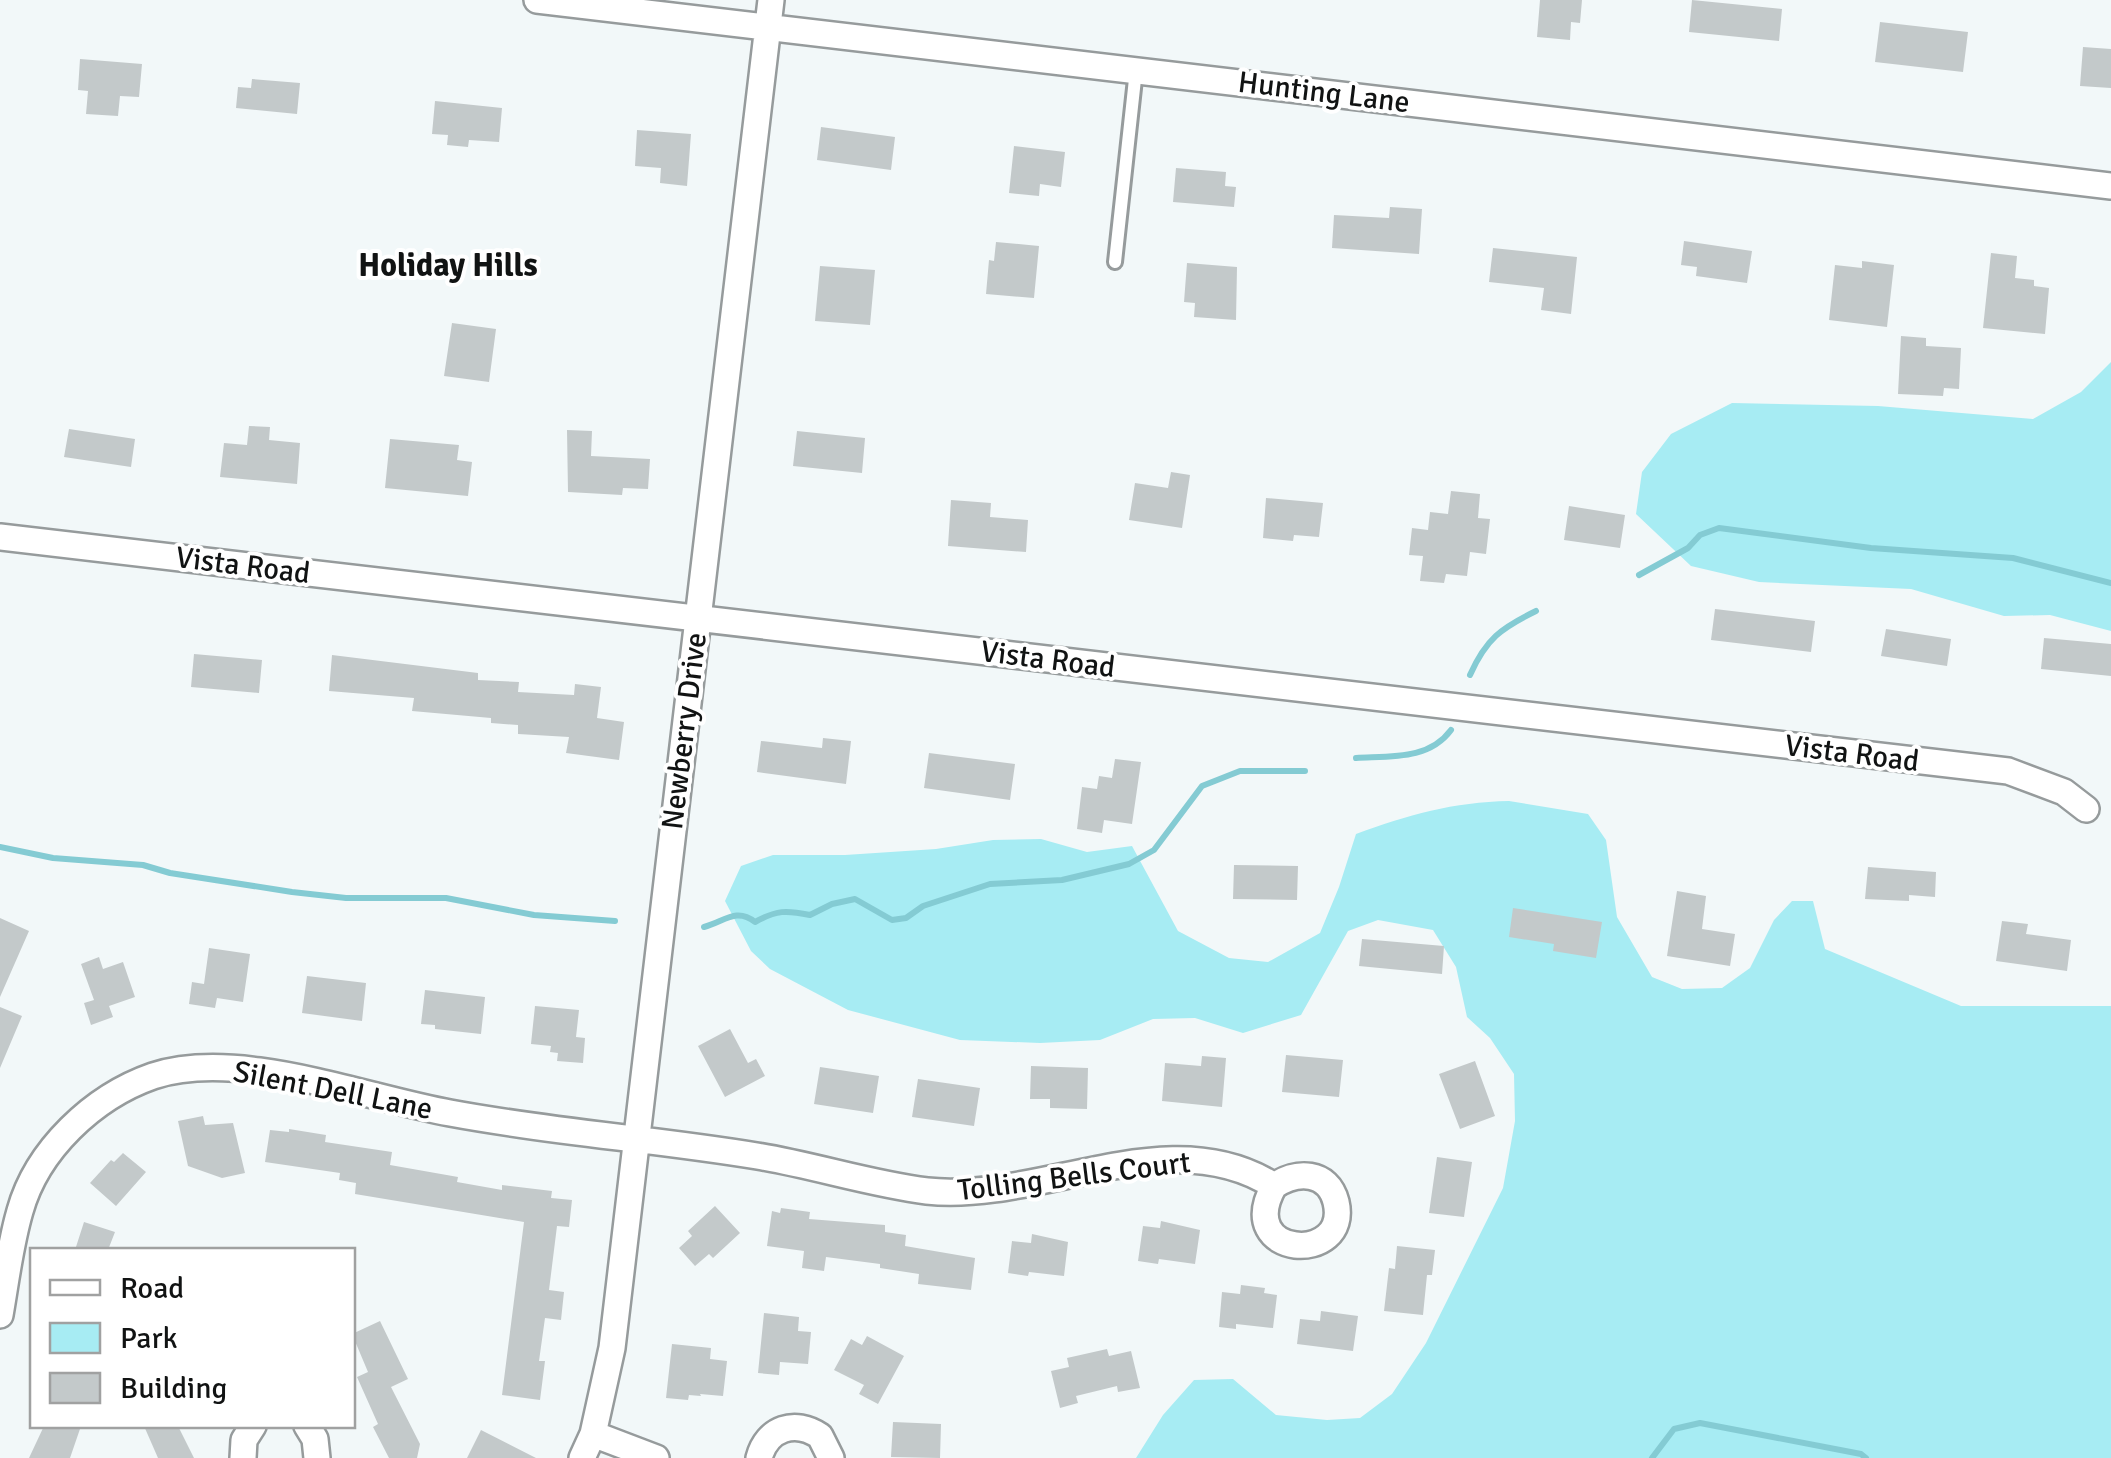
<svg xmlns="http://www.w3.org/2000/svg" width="2111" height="1458" viewBox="0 0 2111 1458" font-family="Signika,sans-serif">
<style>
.green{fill:#a7ecf3}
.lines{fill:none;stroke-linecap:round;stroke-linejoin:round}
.stream{stroke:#84cbd3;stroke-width:6}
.building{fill:#c3c9ca}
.lane-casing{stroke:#969b9c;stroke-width:18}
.street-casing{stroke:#969b9c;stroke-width:30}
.lane{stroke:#fff;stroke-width:12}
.street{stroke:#fff;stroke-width:25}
.labels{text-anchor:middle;stroke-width:8;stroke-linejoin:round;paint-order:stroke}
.street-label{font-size:30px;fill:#111313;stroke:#fff}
.neighbourhood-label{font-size:32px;font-weight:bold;fill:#111313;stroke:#fff}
</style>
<rect width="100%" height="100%" fill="#f2f8f9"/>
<path class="green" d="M 2111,362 L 2111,631 L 2050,615 L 2004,616 L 1911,589 L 1759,582 L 1691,566 L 1636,514 L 1642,472 L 1671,434 L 1732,403 L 1878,406 L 2033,419 L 2081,392 Z
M 1509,801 L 1588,814 L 1606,840 L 1617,917 L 1652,977 L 1682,989 L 1722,988 L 1750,968 L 1774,920 L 1792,901 L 1813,901 L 1825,949 L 1961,1006 L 2111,1006 L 2111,1458 L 1136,1458 L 1163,1415 L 1194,1380 L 1233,1379 L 1276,1415 L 1327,1420 L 1360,1418 L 1392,1394 L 1426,1343 L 1503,1188 L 1515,1121 L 1514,1074 L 1490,1038 L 1467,1017 L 1456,967 L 1433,930 L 1378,920 L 1348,931 L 1301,1015 L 1243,1033 L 1195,1018 L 1153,1019 L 1100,1040 L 1040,1043 L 960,1040 L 848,1010 L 770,969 L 751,951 L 725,901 L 741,866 L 773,855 L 845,855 L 936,849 L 993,840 L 1041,839 L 1087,852 L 1132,846 L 1178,931 L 1229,958 L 1268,962 L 1320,933 L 1339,887 L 1356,834 C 1407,815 1454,802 1509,801 Z"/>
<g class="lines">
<path class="stream" d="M 1639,575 L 1688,548 L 1700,535 L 1719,528 L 1871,548 L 2013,558 L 2111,583
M 1470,675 C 1486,639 1501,628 1536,611
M 1356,758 C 1391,756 1429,760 1451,730
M 0,847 L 53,858 L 143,865 L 170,873 L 292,892 L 346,898 L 446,898 L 534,915 L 615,921
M 704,927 C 724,922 736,907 755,922 C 777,910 786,910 810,915 L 832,904 L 855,899 L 892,920 L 906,918 L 923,906 L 990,884 L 1062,880 L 1129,864 L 1154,850 L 1202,786 L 1240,771 L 1305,771
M 1652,1458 L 1674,1429 L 1700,1423 L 1861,1454 L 1866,1458"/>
</g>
<path class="building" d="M 1540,0 L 1582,0 L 1580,23 L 1571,22 L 1570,40 L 1537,37 Z
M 1692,0 L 1782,9 L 1779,41 L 1689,32 Z
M 1880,22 L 1968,32 L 1963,72 L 1875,62 Z
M 2083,47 L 2111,49 L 2111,88 L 2080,86 Z
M 80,59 L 142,64 L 139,97 L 120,96 L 118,116 L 86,114 L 88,91 L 78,90 Z
M 252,79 L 300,83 L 297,114 L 236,108 L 238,87 L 251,88 Z
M 435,101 L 502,108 L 499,142 L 469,140 L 468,147 L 447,145 L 448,135 L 432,134 Z
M 821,127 L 895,137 L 891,170 L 817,160 Z
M 637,130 L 691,134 L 687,186 L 660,183 L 661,168 L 635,166 Z
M 1014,146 L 1065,152 L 1061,187 L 1040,184 L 1039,196 L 1009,193 Z
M 1176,168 L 1226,172 L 1225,186 L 1236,187 L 1234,207 L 1173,202 Z
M 1390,207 L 1422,209 L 1419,254 L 1332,248 L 1334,215 L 1389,218 Z
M 1684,241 L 1752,251 L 1747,283 L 1696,276 L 1697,267 L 1681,265 Z
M 996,242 L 1039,246 L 1034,298 L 986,294 L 989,260 L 994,261 Z
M 1493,248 L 1577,257 L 1571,314 L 1541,310 L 1544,288 L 1489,282 Z
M 1991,253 L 2017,256 L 2015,278 L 2034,280 L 2034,286 L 2049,288 L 2045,334 L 1983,328 Z
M 1862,261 L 1894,265 L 1887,327 L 1829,320 L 1835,265 L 1862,268 Z
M 1187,263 L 1237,267 L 1236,320 L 1194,317 L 1195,303 L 1184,302 Z
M 820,266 L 875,270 L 870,325 L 815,321 Z
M 452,323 L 496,329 L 489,382 L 444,376 Z
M 1901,336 L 1926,338 L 1926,346 L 1961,348 L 1959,389 L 1944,388 L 1943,396 L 1898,394 Z
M 249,426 L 270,427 L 269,440 L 300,443 L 297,484 L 220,477 L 224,443 L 247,445 Z
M 69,429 L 135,439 L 131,467 L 64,457 Z
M 567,430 L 592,431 L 591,456 L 650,459 L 648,489 L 623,488 L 622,495 L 568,492 Z
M 797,431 L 865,438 L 862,473 L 793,466 Z
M 390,439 L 459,445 L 457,460 L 472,462 L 468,496 L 385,488 Z
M 1171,472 L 1190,475 L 1182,528 L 1129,520 L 1135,483 L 1168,488 Z
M 1451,491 L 1480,494 L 1478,518 L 1490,519 L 1486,554 L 1470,552 L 1467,576 L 1446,574 L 1444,583 L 1420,581 L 1423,556 L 1409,555 L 1412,528 L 1428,530 L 1430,512 L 1448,514 Z
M 1266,498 L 1323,503 L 1319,537 L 1294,535 L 1293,541 L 1263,538 Z
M 951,500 L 991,503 L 990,517 L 1028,520 L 1026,552 L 948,546 Z
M 1569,506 L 1625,515 L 1620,548 L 1564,540 Z
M 1715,609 L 1815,621 L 1811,652 L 1711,640 Z
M 1886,629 L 1951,639 L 1947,666 L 1881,656 Z
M 2044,638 L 2111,644 L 2111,676 L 2041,669 Z
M 194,654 L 262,660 L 259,693 L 191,687 Z
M 332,655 L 478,673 L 478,680 L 519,682 L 518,692 L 574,695 L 575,684 L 601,687 L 597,718 L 624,722 L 619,760 L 566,753 L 569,737 L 518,734 L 518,725 L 491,723 L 491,718 L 412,711 L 414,698 L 329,691 Z
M 823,738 L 851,741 L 846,784 L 757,772 L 761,741 L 822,748 Z
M 929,753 L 1015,764 L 1010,800 L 924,788 Z
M 1115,759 L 1141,762 L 1132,824 L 1104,820 L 1102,833 L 1077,829 L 1082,787 L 1097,789 L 1099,776 L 1112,778 Z
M 1234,865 L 1298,866 L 1297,900 L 1233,899 Z
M 1868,867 L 1936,872 L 1935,897 L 1909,895 L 1909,901 L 1865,899 Z
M 1677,891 L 1706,896 L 1702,929 L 1735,934 L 1730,966 L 1667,956 Z
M 1513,908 L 1602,922 L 1596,958 L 1553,951 L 1554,944 L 1509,937 Z
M 0,918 L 29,931 L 0,997 Z
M 2002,921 L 2028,924 L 2026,934 L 2071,940 L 2067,971 L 1996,961 Z
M 1362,939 L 1444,946 L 1442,974 L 1359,966 Z
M 209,948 L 250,954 L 243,1002 L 217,998 L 215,1008 L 189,1004 L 192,982 L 204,984 Z
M 99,957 L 103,969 L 123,962 L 135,997 L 109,1006 L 113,1017 L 91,1025 L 84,1003 L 94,1000 L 81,964 Z
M 307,976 L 366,983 L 362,1021 L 302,1013 Z
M 425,990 L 485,997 L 481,1034 L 435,1029 L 435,1025 L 421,1024 Z
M 535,1006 L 579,1010 L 576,1037 L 585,1038 L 583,1063 L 557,1061 L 558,1053 L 550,1052 L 551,1046 L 531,1044 Z
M 0,1007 L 22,1016 L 0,1068 Z
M 730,1029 L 748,1063 L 756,1059 L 765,1076 L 725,1097 L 698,1046 Z
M 1286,1055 L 1343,1060 L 1339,1097 L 1282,1092 Z
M 1202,1056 L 1226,1058 L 1222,1107 L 1162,1101 L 1165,1063 L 1201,1066 Z
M 1475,1061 L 1495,1116 L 1460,1129 L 1439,1074 Z
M 1031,1066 L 1088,1068 L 1087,1109 L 1050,1108 L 1050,1099 L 1030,1099 Z
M 820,1067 L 879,1076 L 873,1113 L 814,1104 Z
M 918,1079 L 980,1088 L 974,1126 L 912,1117 Z
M 203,1116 L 205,1125 L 233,1123 L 245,1173 L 222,1178 L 188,1166 L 178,1121 Z
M 289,1129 L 326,1135 L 325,1142 L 392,1152 L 390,1165 L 458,1177 L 457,1182 L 502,1190 L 502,1185 L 552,1191 L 551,1198 L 572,1200 L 569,1227 L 557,1226 L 549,1290 L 564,1292 L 561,1320 L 545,1318 L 539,1361 L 545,1361 L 540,1400 L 502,1395 L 524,1222 L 355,1194 L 356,1183 L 339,1180 L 340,1173 L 265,1162 L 270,1130 L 289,1132 Z
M 123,1153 L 146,1172 L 116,1206 L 90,1183 L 111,1160 L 114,1162 Z
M 1437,1157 L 1472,1162 L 1464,1217 L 1429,1213 Z
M 715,1206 L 740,1233 L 713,1258 L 709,1254 L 695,1266 L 679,1248 L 692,1236 L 688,1231 Z
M 781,1208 L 810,1212 L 809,1219 L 885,1225 L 885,1232 L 906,1235 L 905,1246 L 975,1258 L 971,1290 L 918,1284 L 919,1274 L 880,1268 L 880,1264 L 826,1257 L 824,1271 L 802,1268 L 804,1251 L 767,1246 L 772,1211 L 780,1213 Z
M 1161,1221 L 1200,1230 L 1195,1264 L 1159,1259 L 1158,1264 L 1138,1261 L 1143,1226 L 1160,1228 Z
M 84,1222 L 115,1232 L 108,1250 L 75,1250 Z
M 1032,1234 L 1068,1242 L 1064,1276 L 1029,1272 L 1028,1276 L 1008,1273 L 1012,1241 L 1031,1243 Z
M 1397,1246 L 1435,1250 L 1432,1275 L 1427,1275 L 1423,1315 L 1384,1311 L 1389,1268 L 1395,1269 Z
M 1241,1285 L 1265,1288 L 1264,1293 L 1277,1295 L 1273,1328 L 1236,1324 L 1236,1329 L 1219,1327 L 1222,1292 L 1240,1294 Z
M 1321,1311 L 1358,1316 L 1353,1351 L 1297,1344 L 1300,1319 L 1320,1321 Z
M 764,1313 L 799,1317 L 798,1331 L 811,1332 L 808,1364 L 780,1362 L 779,1375 L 758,1373 Z
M 380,1321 L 408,1379 L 391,1387 L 420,1444 L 417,1458 L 389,1458 L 373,1427 L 378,1424 L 357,1377 L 368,1372 L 352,1334 Z
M 867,1336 L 904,1356 L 878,1404 L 859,1394 L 864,1385 L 834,1370 L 851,1339 L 862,1345 Z
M 672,1344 L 711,1348 L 710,1359 L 727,1361 L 723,1396 L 700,1394 L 701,1396 L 689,1395 L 688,1400 L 666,1398 Z
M 1107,1349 L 1109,1356 L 1131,1351 L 1140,1388 L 1118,1392 L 1117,1386 L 1076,1396 L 1078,1403 L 1060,1408 L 1051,1371 L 1069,1367 L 1067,1358 Z
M 893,1422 L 941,1424 L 940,1458 L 891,1457 Z
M 44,1426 L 81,1426 L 70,1458 L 29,1458 Z
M 144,1426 L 178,1426 L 194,1458 L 158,1458 Z
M 481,1430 L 536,1458 L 467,1458 Z"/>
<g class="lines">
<g class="lane-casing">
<path id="lane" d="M 1115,262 L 1136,70"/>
</g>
<g class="street-casing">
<path id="street" d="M 537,0 L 2111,186
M 0,537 L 2008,771 L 2064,792 L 2086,809
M 0,1315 C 6,1281 10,1245 20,1211 C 37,1150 93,1097 153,1076 C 238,1048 362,1097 450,1113 C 551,1132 654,1139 757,1156 C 813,1165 870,1184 927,1191 C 1041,1203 1170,1119 1274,1186 C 1233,1259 1351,1265 1336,1202 C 1328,1170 1296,1171 1274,1186
M 307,1426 L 315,1439 L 317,1458
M 593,1434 L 656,1458
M 243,1458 L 244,1440 L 253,1426
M 582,1458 L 593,1434 L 612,1348 L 771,0
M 759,1458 C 767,1428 795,1419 820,1436 L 831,1458"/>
</g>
<use href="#lane" class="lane"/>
<use href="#street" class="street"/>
</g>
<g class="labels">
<g class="street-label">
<text transform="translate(1324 92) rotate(7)" y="10">Hunting Lane</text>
<text transform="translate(243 565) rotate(7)" y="10">Vista Road</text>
<text transform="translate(1048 659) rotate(7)" y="10">Vista Road</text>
<text transform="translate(684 731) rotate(-83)" y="10">Newberry Drive</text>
<text transform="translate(1852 753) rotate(7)" y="10">Vista Road</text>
<text transform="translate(333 1090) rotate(11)" y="10">Silent Dell Lane</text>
<text transform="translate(1074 1176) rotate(-7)" y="10">Tolling Bells Court</text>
</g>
<g class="neighbourhood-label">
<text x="448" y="276">Holiday Hills</text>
</g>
</g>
<rect x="30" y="1248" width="325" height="180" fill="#ffffff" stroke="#a0a1a1" stroke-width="2.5"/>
<rect x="50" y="1280" width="50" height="15" fill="#ffffff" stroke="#a0a1a1" stroke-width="2.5"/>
<text x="120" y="1298" font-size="30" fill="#111313">Road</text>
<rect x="50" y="1323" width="50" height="30" fill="#a7ecf3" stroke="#a0a1a1" stroke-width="2.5"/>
<text x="120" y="1348" font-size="30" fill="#111313">Park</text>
<rect x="50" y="1373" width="50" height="30" fill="#c3c9ca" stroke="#a0a1a1" stroke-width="2.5"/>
<text x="120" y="1398" font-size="30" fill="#111313">Building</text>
</svg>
